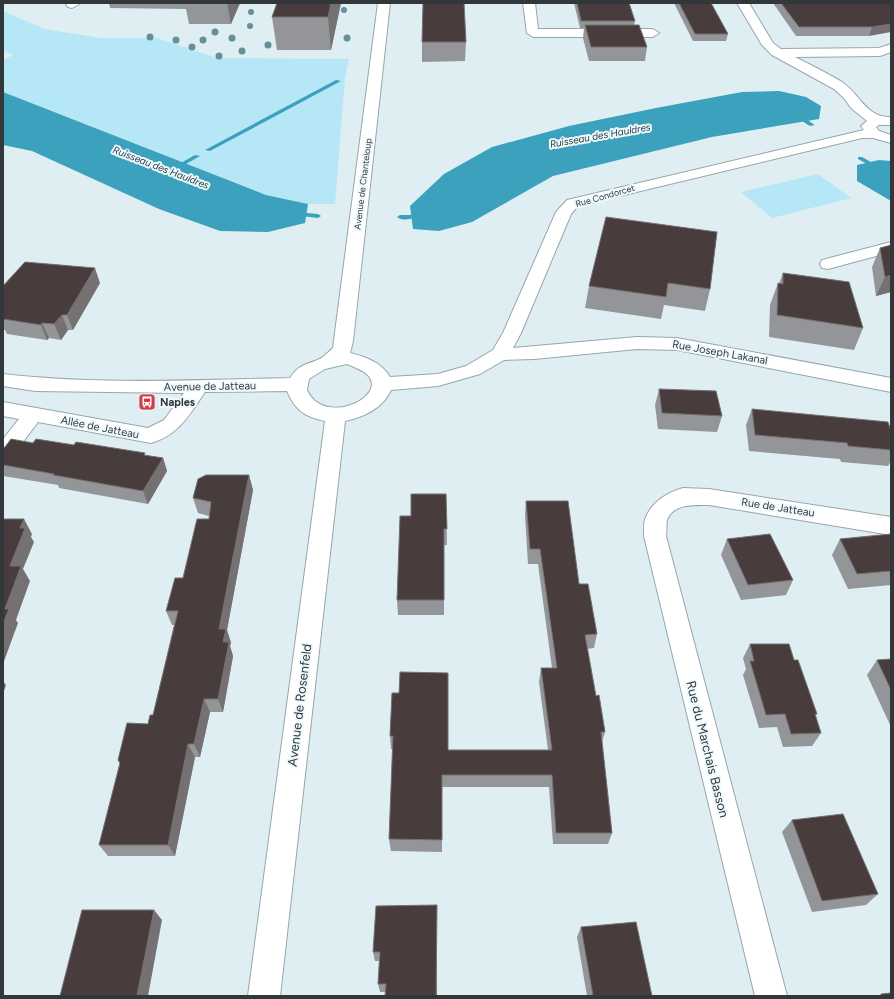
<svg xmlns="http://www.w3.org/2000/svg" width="894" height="999" viewBox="0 0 894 999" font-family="Figtree,sans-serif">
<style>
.green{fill:#b6e7f7}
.water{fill:#3ca1bd}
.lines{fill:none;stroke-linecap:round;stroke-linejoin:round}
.stream{fill:#3ca1bd;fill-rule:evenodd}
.minor-casing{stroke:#98a6aa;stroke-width:2}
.minor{fill:#fff;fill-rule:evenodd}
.tree{fill:#658f99}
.wall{fill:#949598}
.shaded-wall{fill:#757173}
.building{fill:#483c3c;stroke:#757173}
.labels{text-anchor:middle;stroke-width:4;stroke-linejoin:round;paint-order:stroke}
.far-street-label{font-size:9px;fill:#32383a;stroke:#effafe}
.far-water-label{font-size:10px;font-style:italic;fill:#223940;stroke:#effafe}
.street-label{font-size:11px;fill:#32383a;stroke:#effafe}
.poi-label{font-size:11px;font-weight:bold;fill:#32383a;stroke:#effafe;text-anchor:start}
.near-street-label{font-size:13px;fill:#32383a;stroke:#effafe}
</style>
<rect width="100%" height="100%" fill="#dfeef3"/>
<path class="green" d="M 3,11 L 44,29 L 101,38 L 157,38 L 217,58 L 349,59 L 345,78 L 335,204 L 308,204 L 266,195 L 3,92 L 3,60 L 13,55 L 3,50 Z
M 818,174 L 851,198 L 772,218 L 741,192 Z"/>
<path class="water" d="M 779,91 L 806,97 L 821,106 L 819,119 L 712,137 L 553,176 L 472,222 L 439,231 L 413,229 L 410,206 L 444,174 L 492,147 L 569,126 L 656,108 L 742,92 Z
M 3,92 L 266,195 L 308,204 L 305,223 L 268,232 L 220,231 L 159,209 L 32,151 L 3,145 Z
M 879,160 L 891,161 L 891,201 L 857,181 L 857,165 Z"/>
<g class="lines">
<path class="stream" d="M 336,80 L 341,81 L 210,151 L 205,150 Z
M 794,114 L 798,114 L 815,125 L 810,126 L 794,116 Z
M 195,155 L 200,156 L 177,169 L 172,168 Z
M 858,157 L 862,157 L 891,173 L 891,177 L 858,159 Z
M 423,210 L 425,211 L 425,213 C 417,217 405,223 397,217 L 400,215 L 410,215 Z
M 295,212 L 318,214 L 321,216 L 318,218 L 293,215 L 292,214 Z"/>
<g class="minor-casing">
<path id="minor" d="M 68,3 L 81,3 L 72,8 L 68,7 L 66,5 Z
M 378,3 L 390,3 L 353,341 L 350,353 C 366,357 381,362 390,377 L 438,374 L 466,366 L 493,350 L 503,333 L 556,212 L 567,200 L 864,130 L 861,126 L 867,121 L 851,108 L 844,98 L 834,89 L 772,55 L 762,45 L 737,3 L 749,3 L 773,43 L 781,49 L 879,48 L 891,44 L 891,52 L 880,56 L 795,57 C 811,65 827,73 842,82 C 861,95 865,117 891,117 L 891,125 L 879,125 L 876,127 L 879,131 L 891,135 L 891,143 L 873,138 L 862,138 L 578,206 L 571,214 L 521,333 L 513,348 L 637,337 L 677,338 L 891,378 L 891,392 L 677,350 L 637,349 L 534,359 L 504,360 L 480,374 L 438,386 L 391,390 C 383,408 364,417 345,421 L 280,996 L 248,996 L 325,421 C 305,417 295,410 287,391 L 205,392 C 189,415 179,435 151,443 L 38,422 L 10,459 L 3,462 L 3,439 L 19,419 L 3,416 L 3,402 L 148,428 L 164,420 L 184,393 L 35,391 L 3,386 L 3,374 C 98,385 195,380 290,378 C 300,362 310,365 323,357 C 326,354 330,351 333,348 ZM 347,364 C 354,367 366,371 370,378 C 383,399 323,426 307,390 L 309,379 L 325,369 Z
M 523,3 L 535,3 L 538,29 L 653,29 L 659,33 L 653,37 L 533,37 L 527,33 Z
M 891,242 L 891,252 L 828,269 L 822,268 L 820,264 L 822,260 Z
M 683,488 L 709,489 L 891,517 L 891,535 L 709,505 C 694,505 674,503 667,520 C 666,524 667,532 666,536 L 787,996 L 755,996 L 644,536 C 644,530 643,522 646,517 C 652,502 668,492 683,488 Z"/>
</g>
<use href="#minor" class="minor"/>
</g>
<g class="tree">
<circle cx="344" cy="10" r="3"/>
<circle cx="251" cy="12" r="3"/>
<circle cx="250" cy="26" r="3"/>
<circle cx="215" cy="32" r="3.5"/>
<circle cx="150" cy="37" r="3.5"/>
<circle cx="232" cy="38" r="3.5"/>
<circle cx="347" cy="38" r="3.5"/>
<circle cx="176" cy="40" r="3.5"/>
<circle cx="203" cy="40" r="3.5"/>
<circle cx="268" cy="45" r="3.5"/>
<circle cx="192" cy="47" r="3.5"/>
<circle cx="242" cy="51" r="3.5"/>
<circle cx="219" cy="56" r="3.5"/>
</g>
<path class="wall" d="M 109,3 L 240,3 L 231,24 L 189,24 L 186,9 L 110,8 Z
M 341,3 L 331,50 L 277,50 L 272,17 Z
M 574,3 L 629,3 L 635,21 L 634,25 L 647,47 L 645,61 L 589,61 L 583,38 L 584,28 L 580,28 Z
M 674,3 L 711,3 L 728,34 L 726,41 L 693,41 Z
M 773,3 L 891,3 L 869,36 L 796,36 Z
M 422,42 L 466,42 L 465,61 L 422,62 Z
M 717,232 L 710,289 L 705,311 L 664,305 L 661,319 L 585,308 L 589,286 Z
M 891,245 L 891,292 L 876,296 L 872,267 L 880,248 Z
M 783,273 L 863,328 L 854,350 L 769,337 L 770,305 L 778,283 L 779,284 Z
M 100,283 L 73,330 L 68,330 L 61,340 L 49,338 L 47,340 L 7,334 L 5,330 L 3,330 L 3,286 Z
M 659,389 L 722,416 L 717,432 L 658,429 L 655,405 Z
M 752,409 L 891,431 L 891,461 L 888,466 L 841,462 L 840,459 L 749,451 L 746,425 Z
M 33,443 L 74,445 L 163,458 L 167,471 L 148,504 L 59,488 L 58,485 L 3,476 L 3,448 Z
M 249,475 L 253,490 L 227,630 L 231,643 L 230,646 L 233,656 L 223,712 L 210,712 L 200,757 L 195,757 L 175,856 L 108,856 L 99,845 L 148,724 L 153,715 L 174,625 L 172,625 L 166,611 L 183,578 L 209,519 L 209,516 L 198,513 L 193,498 Z
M 446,494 L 447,545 L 444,545 L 444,615 L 398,615 L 397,600 L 411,516 Z
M 526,501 L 579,584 L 597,634 L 594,648 L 587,649 L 596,696 L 605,732 L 602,742 L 612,833 L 608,844 L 553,844 L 549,787 L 442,787 L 442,852 L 391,851 L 389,839 L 393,749 L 391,749 L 390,736 L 392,693 L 448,750 L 548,750 L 539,682 L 541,668 L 552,668 L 538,564 L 528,564 L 525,516 Z
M 891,534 L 891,585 L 848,589 L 832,555 L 840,539 Z
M 727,539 L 793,580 L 786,595 L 741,600 L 721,555 Z
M 750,644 L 794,660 L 817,714 L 815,716 L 821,733 L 812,746 L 783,747 L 777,727 L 759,728 L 743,675 L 746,669 L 743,658 Z
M 891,659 L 891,727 L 867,675 L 877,660 Z
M 792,820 L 878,894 L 866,905 L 812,912 L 782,832 Z
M 437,915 L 385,992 L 380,992 L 378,984 L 379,961 L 375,961 L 373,952 Z
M 581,927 L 652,996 L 587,996 L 577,937 Z"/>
<path class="shaded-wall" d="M 227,3 L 240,3 L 231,24 Z
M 331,3 L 341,3 L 331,50 L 328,17 Z
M 891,24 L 891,32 L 869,36 L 872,27 Z
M 95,268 L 100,283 L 73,330 L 67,315 Z
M 891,275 L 891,292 L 876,296 L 885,277 Z
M 62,315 L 68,330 L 61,340 L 54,324 Z
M 42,323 L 49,338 L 47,340 L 41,325 Z
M 163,458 L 167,471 L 148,504 L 143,491 Z
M 249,475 L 253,490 L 227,630 L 231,643 L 230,646 L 233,656 L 223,712 L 218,699 L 219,629 Z
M 24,519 L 32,534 L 31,537 L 34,542 L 23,569 L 30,581 L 16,620 L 18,623 L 3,664 L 3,624 L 10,566 L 20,528 Z
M 3,681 L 6,685 L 3,694 Z
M 204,699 L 210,712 L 200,757 L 194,744 Z
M 188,744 L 195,757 L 175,856 L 168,845 Z
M 437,905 L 437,996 L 436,996 Z
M 154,910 L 162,920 L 148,996 L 137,996 Z"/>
<path class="building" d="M 277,3 L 331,3 L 328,17 L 272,17 Z
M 423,3 L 464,3 L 466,42 L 422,42 Z
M 577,3 L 629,3 L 635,21 L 581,21 Z
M 679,3 L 711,3 L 728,34 L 695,34 Z
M 781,3 L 891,3 L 891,24 L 872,27 L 799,27 Z
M 585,25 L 639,25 L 647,47 L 591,47 Z
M 606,217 L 717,232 L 710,289 L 668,283 L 666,297 L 589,286 Z
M 891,245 L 891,275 L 885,277 L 880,248 Z
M 25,262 L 95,268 L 67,315 L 62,315 L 54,324 L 42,323 L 41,325 L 3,319 L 3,286 Z
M 783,273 L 849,282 L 863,328 L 777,315 L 778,283 L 783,284 Z
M 659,389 L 716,391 L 722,416 L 662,413 Z
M 752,409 L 888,422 L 891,431 L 891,450 L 848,446 L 847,443 L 755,435 Z
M 11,439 L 33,443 L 36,439 L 74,445 L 76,442 L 145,453 L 144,455 L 163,458 L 143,491 L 53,475 L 54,474 L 3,465 L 3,448 L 5,447 Z
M 206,475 L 249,475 L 219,629 L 226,629 L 223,642 L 229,642 L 218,699 L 204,699 L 194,744 L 188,744 L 168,845 L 99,845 L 120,763 L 118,760 L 127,723 L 148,724 L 150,715 L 153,715 L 178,611 L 166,611 L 175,578 L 183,578 L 197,519 L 209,519 L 211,502 L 193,498 L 198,479 Z
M 411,494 L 446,494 L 447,529 L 444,529 L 444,600 L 397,600 L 400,516 L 411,516 Z
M 526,501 L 568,501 L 579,584 L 588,584 L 597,634 L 585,635 L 596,696 L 599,695 L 605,732 L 601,732 L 612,833 L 556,833 L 552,775 L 442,775 L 442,840 L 389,839 L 393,736 L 390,736 L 392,693 L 399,693 L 400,672 L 448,673 L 448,750 L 552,750 L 541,668 L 557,668 L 540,549 L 530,549 Z
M 3,519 L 24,519 L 20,528 L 25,528 L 10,566 L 21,566 L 5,609 L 9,609 L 3,624 Z
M 770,534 L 793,580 L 748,585 L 727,539 Z
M 891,534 L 891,571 L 857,574 L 840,539 Z
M 750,644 L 789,644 L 794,660 L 798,660 L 817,714 L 815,714 L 821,733 L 791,734 L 785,714 L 766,715 L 750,661 L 754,661 Z
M 891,659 L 891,690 L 877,660 Z
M 843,814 L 878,894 L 822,901 L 792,820 Z
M 437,905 L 436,996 L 385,996 L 386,984 L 378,984 L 380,952 L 373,952 L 376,906 Z
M 82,910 L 154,910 L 137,996 L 60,996 Z
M 636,922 L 652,996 L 593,996 L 581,927 Z
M 891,993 L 891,996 L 881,996 L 881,994 Z"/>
<defs>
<g id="bus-square" transform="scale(0.9)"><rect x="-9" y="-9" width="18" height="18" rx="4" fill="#ce3e4a" stroke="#effafe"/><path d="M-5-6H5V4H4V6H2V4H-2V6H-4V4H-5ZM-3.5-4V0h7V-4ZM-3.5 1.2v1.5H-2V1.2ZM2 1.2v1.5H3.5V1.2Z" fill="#fff"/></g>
</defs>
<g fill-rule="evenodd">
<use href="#bus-square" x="147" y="402"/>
</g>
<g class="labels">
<g class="far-street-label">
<text transform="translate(363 184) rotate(-83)" y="3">Avenue de Chanteloup</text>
<text transform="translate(605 196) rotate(-16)" y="3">Rue Condorcet</text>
</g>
<g class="far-water-label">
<text transform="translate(600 135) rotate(-10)" y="4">Ruisseau des Hauldres</text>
<text transform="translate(161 167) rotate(21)" y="4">Ruisseau des Hauldres</text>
</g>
<g class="street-label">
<text transform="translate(720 352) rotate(10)" y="4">Rue Joseph Lakanal</text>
<text transform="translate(210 386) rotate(-1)" y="4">Avenue de Jatteau</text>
<text transform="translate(100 427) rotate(11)" y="4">Allée de Jatteau</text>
<text transform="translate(778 507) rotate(9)" y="4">Rue de Jatteau</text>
</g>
<g class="poi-label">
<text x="160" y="406">Naples</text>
</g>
<g class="near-street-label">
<text transform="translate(299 705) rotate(-83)" y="5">Avenue de Rosenfeld</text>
<text transform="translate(708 749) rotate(76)" y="5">Rue du Marchais Basson</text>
</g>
</g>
<rect width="894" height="999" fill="none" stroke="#32383a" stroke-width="8"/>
</svg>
